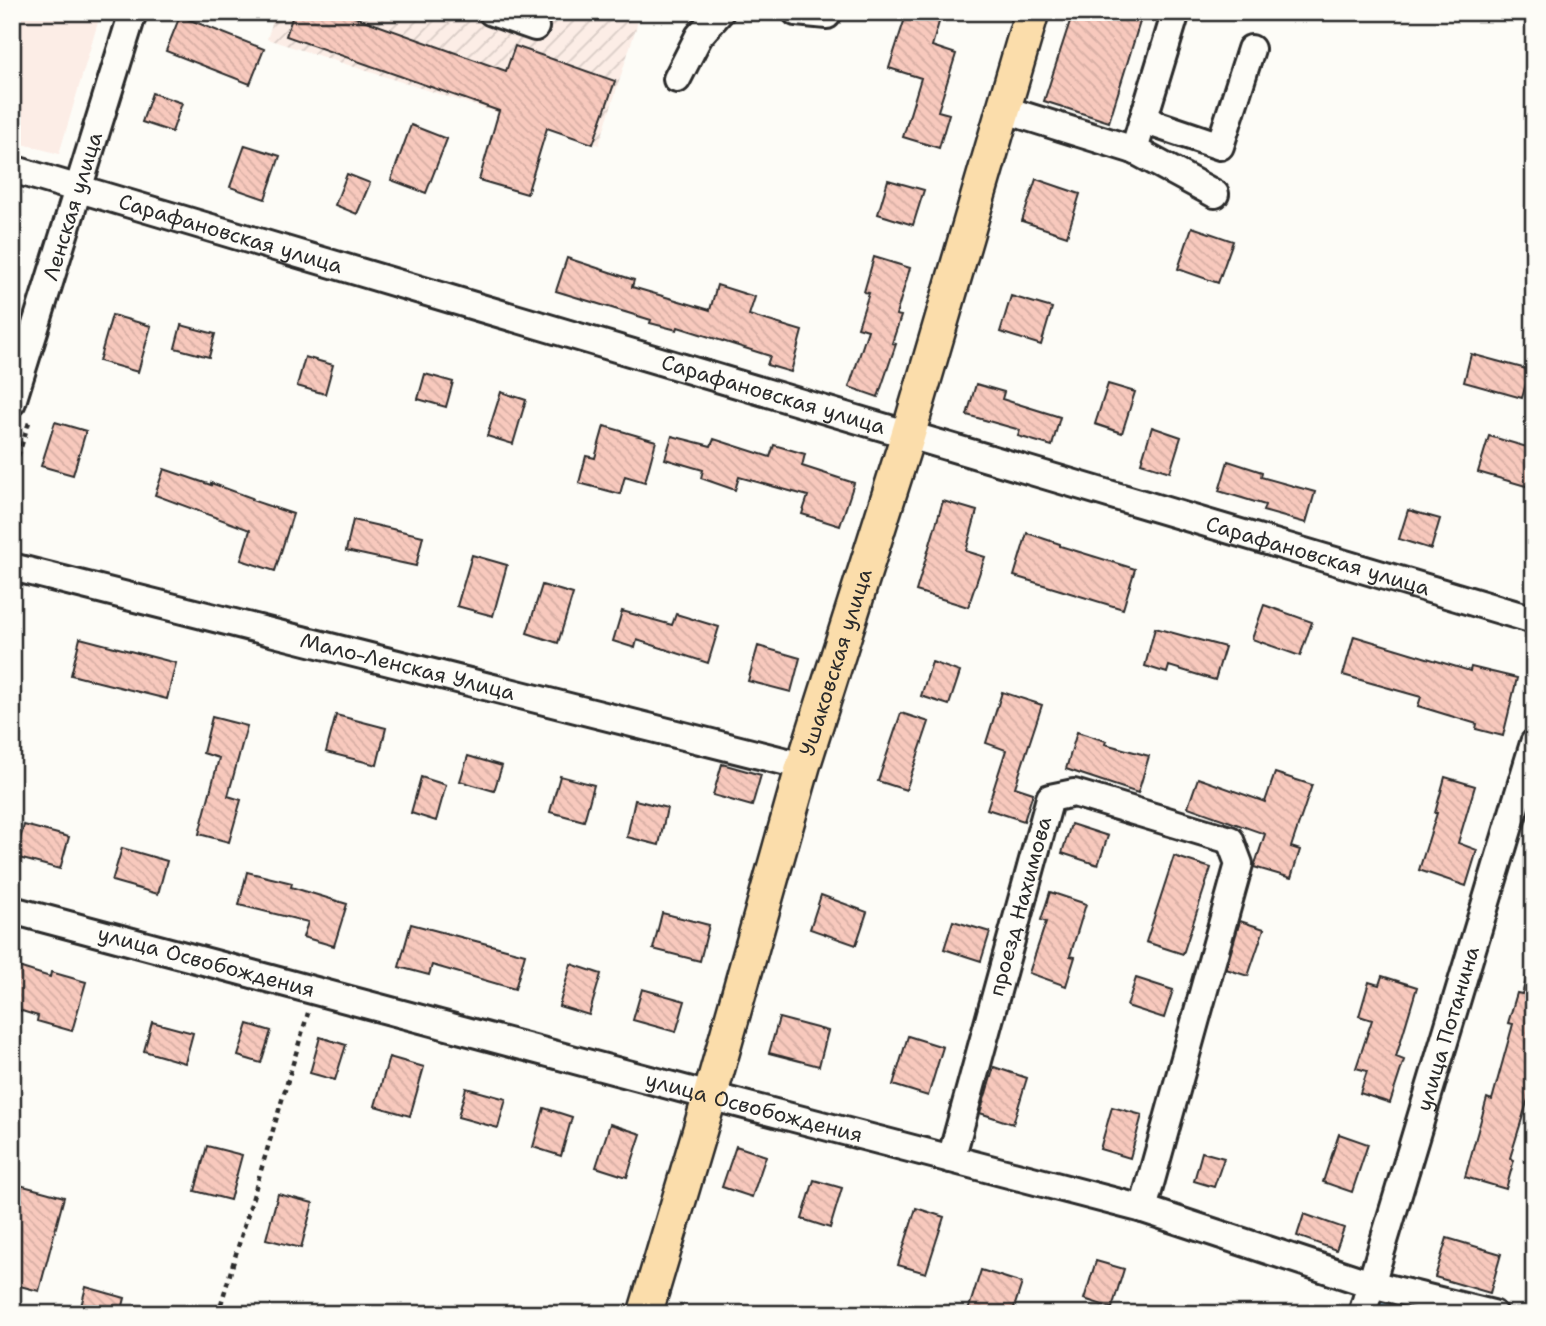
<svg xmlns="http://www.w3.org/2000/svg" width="1546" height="1326" viewBox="0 0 1546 1326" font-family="'Shantell Sans',sans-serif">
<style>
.built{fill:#fcede6}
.industrial{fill:url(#industrial-furrows)}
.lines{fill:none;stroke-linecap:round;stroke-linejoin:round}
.river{stroke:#97d3f8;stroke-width:46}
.building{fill:url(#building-back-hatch);stroke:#2b2b2b;stroke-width:2}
.minor-casing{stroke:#2b2b2b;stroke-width:32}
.major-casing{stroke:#2b2b2b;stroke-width:38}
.path{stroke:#2b2b2b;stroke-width:4.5;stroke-dasharray:5 5;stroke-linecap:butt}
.minor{stroke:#fdfcf7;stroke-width:26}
.major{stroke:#fbddab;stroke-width:33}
.labels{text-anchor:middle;stroke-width:5;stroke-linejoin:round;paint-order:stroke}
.street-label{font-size:21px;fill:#2b2b2b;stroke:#fdfcf7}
</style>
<defs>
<pattern id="industrial-furrows" width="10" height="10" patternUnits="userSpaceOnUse" patternTransform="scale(1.75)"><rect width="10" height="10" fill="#fcede6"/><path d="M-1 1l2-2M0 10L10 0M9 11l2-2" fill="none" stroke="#d8cbc5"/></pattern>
<pattern id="building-back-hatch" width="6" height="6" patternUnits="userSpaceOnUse" patternTransform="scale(1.75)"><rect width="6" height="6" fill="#f8c9bd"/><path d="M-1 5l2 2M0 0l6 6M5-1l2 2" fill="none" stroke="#d5ada3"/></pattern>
</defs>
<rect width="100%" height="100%" fill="#fdfcf7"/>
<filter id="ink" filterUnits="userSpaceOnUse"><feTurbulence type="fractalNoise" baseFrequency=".0143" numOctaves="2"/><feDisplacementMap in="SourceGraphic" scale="14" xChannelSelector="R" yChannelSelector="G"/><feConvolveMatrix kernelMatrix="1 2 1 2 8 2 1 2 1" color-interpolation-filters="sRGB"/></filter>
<g filter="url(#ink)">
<path class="built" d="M 12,12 L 101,12 L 59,154 L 12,141 Z"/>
<path class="industrial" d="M 276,12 L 641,12 L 599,145 L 267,39 Z"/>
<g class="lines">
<path class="river" d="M 1388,1314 L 1390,1308 L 1411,1314"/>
</g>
<path class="building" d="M 294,12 L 341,12 L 506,71 L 515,46 L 615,81 L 593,144 L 547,128 L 527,194 L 479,180 L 499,111 L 286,36 Z
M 907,12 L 942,12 L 932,46 L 956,54 L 938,111 L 949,114 L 939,148 L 903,137 L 921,78 L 889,68 Z
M 1073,12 L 1143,12 L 1109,122 L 1044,101 Z
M 180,16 L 264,49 L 250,84 L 166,51 Z
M 152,93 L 182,103 L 172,132 L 142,122 Z
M 411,125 L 447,139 L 426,193 L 391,180 Z
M 245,145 L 280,156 L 265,199 L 230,187 Z
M 347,174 L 370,183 L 357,214 L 335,205 Z
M 1036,179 L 1080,194 L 1067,236 L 1022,221 Z
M 888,180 L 924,190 L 913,225 L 878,214 Z
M 1192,227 L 1233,241 L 1218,283 L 1178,269 Z
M 874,257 L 910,268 L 896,315 L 901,316 L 892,343 L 896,344 L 878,397 L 849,387 L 868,330 L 858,327 L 869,293 L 864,292 Z
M 567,258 L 634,280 L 632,287 L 710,310 L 717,285 L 755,297 L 749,315 L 802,331 L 791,372 L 767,365 L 770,356 L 678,327 L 677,330 L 650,323 L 651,320 L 556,291 Z
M 1011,296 L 1052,308 L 1041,345 L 1000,332 Z
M 112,315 L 151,326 L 138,372 L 99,361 Z
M 181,325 L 215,334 L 209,357 L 175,348 Z
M 1471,354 L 1530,370 L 1522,398 L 1464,382 Z
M 305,357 L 333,365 L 325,394 L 297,386 Z
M 425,374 L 453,382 L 446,407 L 418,399 Z
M 976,384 L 1004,392 L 1002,399 L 1060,417 L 1052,446 L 1018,436 L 1020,430 L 967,415 Z
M 1108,384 L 1135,392 L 1122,433 L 1095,424 Z
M 501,392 L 526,400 L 513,444 L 487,436 Z
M 55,422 L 86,431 L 73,475 L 41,466 Z
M 604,426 L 656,441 L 645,482 L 625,476 L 620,494 L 579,483 L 586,456 L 595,458 Z
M 1152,427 L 1181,437 L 1170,472 L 1141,463 Z
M 672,436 L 711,446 L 714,439 L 770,457 L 774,445 L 805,454 L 802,466 L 854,483 L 840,526 L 802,514 L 808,496 L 739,477 L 735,490 L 701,478 L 703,470 L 665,459 Z
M 1489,436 L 1534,449 L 1534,472 L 1529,487 L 1478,472 Z
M 1228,461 L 1262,472 L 1261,477 L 1315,492 L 1306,523 L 1263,511 L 1265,505 L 1219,491 Z
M 164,469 L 211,485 L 211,483 L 252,498 L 251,500 L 293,514 L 275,571 L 241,560 L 250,530 L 155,495 Z
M 943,501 L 977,511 L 966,551 L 985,557 L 968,607 L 916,591 Z
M 1408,510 L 1440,519 L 1431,549 L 1399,539 Z
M 353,520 L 423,536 L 416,566 L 346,551 Z
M 1027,533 L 1060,544 L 1060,546 L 1135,569 L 1123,609 L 1014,576 Z
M 472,555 L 507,565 L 493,616 L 457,606 Z
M 542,585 L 573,594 L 558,643 L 527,633 Z
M 1264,605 L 1312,622 L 1300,656 L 1252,639 Z
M 622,611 L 672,625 L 676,614 L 719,627 L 708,663 L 637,640 L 635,648 L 613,641 Z
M 1155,628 L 1225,647 L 1215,680 L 1169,666 L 1167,673 L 1145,666 Z
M 1354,636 L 1470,671 L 1471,667 L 1517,678 L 1503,736 L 1476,729 L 1477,724 L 1418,706 L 1421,697 L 1343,675 Z
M 80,638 L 176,663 L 167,699 L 71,675 Z
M 758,646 L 800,658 L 791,692 L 748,681 Z
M 932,662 L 960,672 L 949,705 L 921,696 Z
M 1002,692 L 1042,705 L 1015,787 L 1033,793 L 1024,821 L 987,809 L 1006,750 L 986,743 Z
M 901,713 L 929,722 L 906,790 L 878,781 Z
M 336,715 L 386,728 L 377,765 L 326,752 Z
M 212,717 L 247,726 L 228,796 L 241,800 L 229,842 L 199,834 L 219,758 L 203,753 Z
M 1077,732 L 1106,741 L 1105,744 L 1149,756 L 1138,793 L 1066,769 Z
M 468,756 L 502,766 L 494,791 L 460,781 Z
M 722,764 L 761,775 L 752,806 L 713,795 Z
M 1275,773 L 1312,785 L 1291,847 L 1300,850 L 1291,878 L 1254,867 L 1265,834 L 1188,807 L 1198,778 L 1265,802 Z
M 560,776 L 594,785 L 584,821 L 550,812 Z
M 421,777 L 446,785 L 436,821 L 411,813 Z
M 1445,777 L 1475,786 L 1458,843 L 1477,850 L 1466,886 L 1419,870 L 1437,813 L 1435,813 Z
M 635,800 L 667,808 L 659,845 L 627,837 Z
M 1071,824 L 1108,836 L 1098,865 L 1062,853 Z
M 24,825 L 69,837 L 60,869 L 15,857 Z
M 122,848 L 167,861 L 158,894 L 112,881 Z
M 1174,856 L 1211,868 L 1183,954 L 1146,942 Z
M 247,872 L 292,883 L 291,887 L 347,904 L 334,946 L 303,937 L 308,922 L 239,905 Z
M 1050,892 L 1086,904 L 1070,956 L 1075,957 L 1066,986 L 1029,973 L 1046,922 L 1041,920 Z
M 821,895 L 867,912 L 856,945 L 810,929 Z
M 662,913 L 709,925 L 700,961 L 653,949 Z
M 953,921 L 990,932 L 981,961 L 944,949 Z
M 1240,921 L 1264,929 L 1248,976 L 1226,969 Z
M 411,924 L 525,954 L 515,989 L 432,965 L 429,975 L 399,967 Z
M 571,964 L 601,974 L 589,1015 L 559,1006 Z
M 12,965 L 50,977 L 51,972 L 86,982 L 72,1031 L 37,1021 L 38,1016 L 12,1008 Z
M 1528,973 L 1534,974 L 1534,1097 L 1529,1096 L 1510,1158 L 1514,1160 L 1506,1189 L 1465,1177 L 1487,1098 L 1492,1100 L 1513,1024 L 1508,1023 L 1517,993 L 1522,994 Z
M 1382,976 L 1417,987 L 1396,1057 L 1404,1060 L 1390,1103 L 1360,1093 L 1367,1071 L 1356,1068 L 1372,1020 L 1359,1016 L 1369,982 L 1379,985 Z
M 1136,978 L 1173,990 L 1164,1018 L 1127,1006 Z
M 642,989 L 685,1001 L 676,1032 L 633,1020 Z
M 779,1018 L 828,1031 L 819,1066 L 769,1053 Z
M 152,1022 L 193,1033 L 185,1063 L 144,1051 Z
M 248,1024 L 271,1031 L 261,1063 L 238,1056 Z
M 908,1036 L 943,1047 L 928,1096 L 893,1085 Z
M 320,1037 L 346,1045 L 335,1080 L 310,1073 Z
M 389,1057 L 424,1067 L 410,1116 L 375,1106 Z
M 994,1067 L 1027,1078 L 1013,1124 L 980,1113 Z
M 466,1088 L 506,1099 L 498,1128 L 458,1117 Z
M 1112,1107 L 1142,1115 L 1130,1158 L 1100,1149 Z
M 544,1108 L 572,1117 L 561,1156 L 533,1147 Z
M 610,1124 L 641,1134 L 627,1177 L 596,1167 Z
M 1339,1134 L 1368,1144 L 1352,1192 L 1323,1182 Z
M 207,1146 L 242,1155 L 230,1200 L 195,1191 Z
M 736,1146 L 766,1156 L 752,1197 L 722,1187 Z
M 1202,1152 L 1224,1158 L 1214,1187 L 1194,1181 Z
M 814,1180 L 842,1188 L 830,1228 L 802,1219 Z
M 12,1183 L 64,1197 L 39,1291 L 12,1284 Z
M 278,1194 L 313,1203 L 301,1248 L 266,1239 Z
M 916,1208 L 944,1217 L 926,1273 L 898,1265 Z
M 1304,1214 L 1344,1228 L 1336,1250 L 1297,1236 Z
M 1447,1238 L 1501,1254 L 1490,1293 L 1435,1277 Z
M 1096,1261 L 1124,1269 L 1112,1308 L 1084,1299 Z
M 981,1270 L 1022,1283 L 1012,1314 L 967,1314 Z
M 86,1287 L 125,1298 L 121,1314 L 79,1314 Z"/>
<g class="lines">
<g class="minor-casing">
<g id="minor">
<path d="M 492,12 L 535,27"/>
<path d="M 796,12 L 827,15 L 828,12"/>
<path d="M 677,79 L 699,36 L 720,12"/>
<path d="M 1002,109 L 1134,150 L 1176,12"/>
<path d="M 1143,120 L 1220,146 L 1251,49"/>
<path d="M 1134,150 L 1215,194"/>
<path id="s1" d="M 12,169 L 1534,620"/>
<path id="s2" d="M 12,402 L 133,12"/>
<path id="s3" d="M 12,567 L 803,766"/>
<path id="s4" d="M 12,910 L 710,1096 L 1143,1209 L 1371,1284 L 1493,1314"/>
<path id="s5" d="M 951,1159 L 1050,798 L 1074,793 L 1230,840 L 1239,864 L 1143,1209"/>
<path id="s6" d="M 1362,1314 L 1534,743"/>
</g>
</g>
<g class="major-casing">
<g id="major">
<path id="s7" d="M 645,1314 L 710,1096 L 803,766 L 908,435 L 1032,12"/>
</g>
</g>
<path class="path" d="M 12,475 L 30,419
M 218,1314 L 308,1013"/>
<use href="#minor" class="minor"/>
<use href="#major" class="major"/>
</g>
</g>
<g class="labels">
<g class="street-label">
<text dy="7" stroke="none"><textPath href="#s2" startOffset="205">Ленская улица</textPath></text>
<text dy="7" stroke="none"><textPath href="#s1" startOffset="228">Сарафановская улица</textPath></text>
<text dy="7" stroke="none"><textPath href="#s1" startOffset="794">Сарафановская улица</textPath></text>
<text dy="7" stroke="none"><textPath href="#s1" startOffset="1362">Сарафановская улица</textPath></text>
<text dy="7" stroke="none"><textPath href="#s7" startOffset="679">Ушаковская улица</textPath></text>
<text dy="7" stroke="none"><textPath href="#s3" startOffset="408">Мало-Ленская Улица</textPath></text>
<text dy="7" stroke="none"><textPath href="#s5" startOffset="262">проезд Нахимова</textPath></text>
<text dy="7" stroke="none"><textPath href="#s4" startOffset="201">улица Освобождения</textPath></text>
<text dy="7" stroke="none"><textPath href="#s6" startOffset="298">улица Потанина</textPath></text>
<text dy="7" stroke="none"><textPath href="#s4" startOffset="768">улица Освобождения</textPath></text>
</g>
</g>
<rect width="1546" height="1326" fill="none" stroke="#fdfcf7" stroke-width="42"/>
<rect x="21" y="21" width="1504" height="1284" fill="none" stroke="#2b2b2b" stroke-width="2.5" filter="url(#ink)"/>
</svg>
